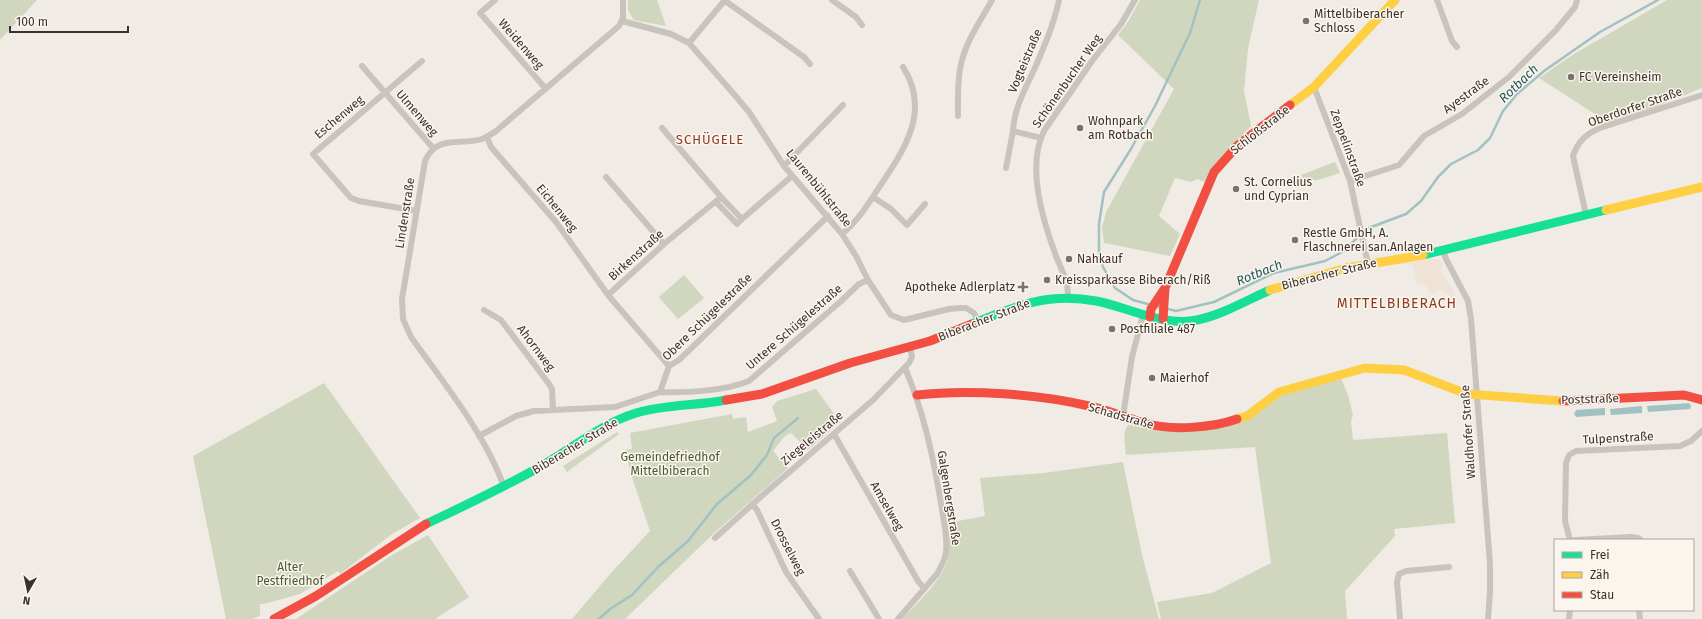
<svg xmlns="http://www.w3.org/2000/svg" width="1702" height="619" viewBox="0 0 1702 619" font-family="'Fira Sans',sans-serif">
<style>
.green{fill:#d1d6bf}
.plaza{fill:#eee3d5}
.water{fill:#a1c2c1}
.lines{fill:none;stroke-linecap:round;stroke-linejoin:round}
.stream{stroke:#a1c2c1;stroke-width:2.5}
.street{stroke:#c9c3be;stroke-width:6}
.fast{stroke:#16e098;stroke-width:9}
.slow{stroke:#ffcf43;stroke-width:9}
.jam{stroke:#f24e42;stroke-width:9}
.poi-dot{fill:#7a716c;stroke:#fbf5ee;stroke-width:1.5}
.labels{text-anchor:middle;stroke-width:3;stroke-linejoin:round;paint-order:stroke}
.poi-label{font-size:12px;fill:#3b302b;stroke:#fbf5ee;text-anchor:start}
.street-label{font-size:12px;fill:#3b302b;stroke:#fbf5ee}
.park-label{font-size:12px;fill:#4a5a2e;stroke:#fbf5ee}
.water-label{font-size:13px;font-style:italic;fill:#1f5a5e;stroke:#fbf5ee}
.neighbourhood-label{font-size:13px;letter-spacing:1px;fill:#8c3b22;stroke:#fbf5ee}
.quarter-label{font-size:14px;letter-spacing:1px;fill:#8c3b22;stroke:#fbf5ee}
</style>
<rect width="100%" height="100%" fill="#f0ebe5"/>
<path class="green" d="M 0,0 L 37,0 L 0,40 Z
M 628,0 L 657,0 L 666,26 L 634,20 L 628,10 Z
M 1140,0 L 1259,0 L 1248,48 L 1244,91 L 1251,126 L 1222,156 L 1205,182 L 1197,179 L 1191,182 L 1175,178 L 1159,216 L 1180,234 L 1170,256 L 1104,243 L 1102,228 L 1106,212 L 1174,89 L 1118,35 L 1128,22 Z
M 1667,0 L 1702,0 L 1702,88 L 1648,110 L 1603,125 L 1598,116 L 1539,78 L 1574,54 Z
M 1335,162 L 1340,173 L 1318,180 L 1304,180 L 1301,175 Z
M 684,275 L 704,298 L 678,319 L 659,297 Z
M 1340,376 L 1348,395 L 1353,415 L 1351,422 L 1353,440 L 1447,433 L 1455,523 L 1394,529 L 1395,536 L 1345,591 L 1347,619 L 1161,619 L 1157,602 L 1212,593 L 1271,563 L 1255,447 L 1126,455 C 1125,446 1122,432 1128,425 L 1158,429 L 1225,426 L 1280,394 Z
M 324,383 L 420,518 L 392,534 L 340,574 L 338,571 L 300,594 L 264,604 L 260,604 L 260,616 L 252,619 L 226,619 L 193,456 Z
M 816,389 L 840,422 L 808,450 L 791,433 L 785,436 L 773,451 L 788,468 L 713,534 L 625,619 L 572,619 L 611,573 L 650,531 L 631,474 L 625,450 L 632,449 L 630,433 L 732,414 L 733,419 L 746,417 L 748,432 L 777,421 L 772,407 L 777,401 Z
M 617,432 L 619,434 L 567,472 L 563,466 Z
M 1123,462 L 1142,555 L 1159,619 L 902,619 C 917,603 944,579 948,557 C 950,547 948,534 947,523 L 985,516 L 980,478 L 1044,473 Z
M 428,535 L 469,597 L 435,619 L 296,619 L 392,555 Z"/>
<path class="plaza" d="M 1431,259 L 1438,259 L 1443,264 L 1440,270 L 1455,294 L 1452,297 L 1438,289 L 1433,294 L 1427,290 L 1427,286 L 1422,283 L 1421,285 L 1413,280 L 1416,276 L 1413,265 L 1402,264 Z"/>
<path class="water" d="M 1689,403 L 1691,406 L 1690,409 L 1648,412 L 1647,406 Z
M 1642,406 L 1642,413 L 1611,415 L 1610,409 Z
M 1605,408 L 1605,415 L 1576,417 L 1574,414 L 1576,410 Z"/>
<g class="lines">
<path class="stream" d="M 1151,305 L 1133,300 L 1115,288 L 1103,267 L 1099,252 L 1099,224 L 1104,192 L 1131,149 L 1155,106 L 1190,33 L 1200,0
M 1156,306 L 1176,311 L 1214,302 L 1274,273 L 1325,261 L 1344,251 L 1366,229 L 1406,214 L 1421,201 L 1438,177 L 1451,164 L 1478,150 L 1490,138 L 1503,111 L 1517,94 L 1544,71 L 1600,32 L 1658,0
M 599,619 L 610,609 L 632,595 L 658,567 L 688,541 L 717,504 L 751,475 L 767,455 L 774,438 L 798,418"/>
<path class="street" d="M 495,0 L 480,13 L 546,89
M 724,0 L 804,57 L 810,64
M 832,0 L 856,17 L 862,25
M 1437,0 L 1452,41 L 1457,47
M 622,21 L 671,34 L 689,43 L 733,93 L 749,112 L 784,166 L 842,234 L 856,256 L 868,280 L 891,315 L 904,320 L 949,309 L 960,308 L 966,308 L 974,313 L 978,321
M 689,43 L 725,0
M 362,66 L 433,148
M 1314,87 L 1350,181 L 1368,264
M 958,116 C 958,99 957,81 961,64 C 966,41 981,20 992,0
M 662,128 L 721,197
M 487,137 L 491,147 L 556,222 L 608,295
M 1041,138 L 1013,131 C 1014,109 1025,89 1034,70 C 1044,47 1054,24 1059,0
M 784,166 L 843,105
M 1006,168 L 1013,131
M 606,177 L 664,244
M 1350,181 L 1399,165 L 1424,136 L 1462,114 L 1509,77 L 1556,30 L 1575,7 L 1577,0
M 873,197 L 891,209 L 907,225 L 925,204
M 716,202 L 737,224 L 742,219
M 417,211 L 359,201 L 351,198 L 313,154 L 422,61
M 1586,215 L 1573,156 C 1578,141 1586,134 1600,128 L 1702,95
M 842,234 C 858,221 869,203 880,186 C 905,149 931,110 903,67
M 1443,250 L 1446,259 L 1468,301 L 1471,319 L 1490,564 L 1490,592 L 1488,619
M 1068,297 C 1069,283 1061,269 1056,256 C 1043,221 1026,167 1044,131 L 1092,61 L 1121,24 L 1135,0
M 484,310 L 501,320 L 549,384 L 552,389 L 553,410
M 669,366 L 608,295 L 664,244 L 721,197 L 742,219 L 792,176
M 660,392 C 686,393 725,391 749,381 L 840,302 L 859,284 L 868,280
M 1123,416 L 1132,357 L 1143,315
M 834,434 L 918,581 L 924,588
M 479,436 L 516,416 L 534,411 L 615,407 L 660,392 L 669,366 L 679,360 L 828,216
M 504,487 C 486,435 443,382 411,337 L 403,319 L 402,299 L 425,161 C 437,134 460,146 482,139 C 487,137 492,134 496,131 L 619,26 L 623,18 L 623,0
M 752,504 L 757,510 L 786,572 L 819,619
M 715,538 L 765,493 L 873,400 L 909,363 L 912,357 L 910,347
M 1570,540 L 1565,521 L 1566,463 L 1569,455 L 1576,451 L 1680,446 L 1691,441 L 1702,431
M 1575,540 L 1631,537 L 1638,538 L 1641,540
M 850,571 L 879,619
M 1639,610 L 1640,619
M 898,619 L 937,574 C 941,567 945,560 946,552 C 948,536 943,519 941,503 C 933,457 924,412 905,368
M 1400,619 L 1397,582 L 1399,574 L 1406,571 L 1449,567
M 1569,619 L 1570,610"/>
<path class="fast" d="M 1423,255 L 1606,210
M 972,324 C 1015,306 1048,292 1096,301 C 1128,307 1163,327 1197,320 C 1222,315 1247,300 1270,290
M 426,524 C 466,505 505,487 543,465 C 574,447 601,424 636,413 C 665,404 696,406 726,400"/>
<path class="slow" d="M 1290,105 L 1314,87 L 1395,0
M 1606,210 L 1702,187
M 1270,290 L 1346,268 L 1423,255
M 1237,419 L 1247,416 L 1279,392 L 1365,368 L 1404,370 L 1467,394 L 1563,401"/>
<path class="jam" d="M 1150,317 L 1151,309 L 1165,288 L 1214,172 L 1238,145 L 1290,105
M 1163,319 L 1165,288
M 917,395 C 968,389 1039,394 1089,406 C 1108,410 1126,418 1144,423 C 1171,431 1212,428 1237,419
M 726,400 L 762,394 L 850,363 L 930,341 L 972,324
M 1563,401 L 1684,395 L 1702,400
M 274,619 L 316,596 L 426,524"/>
</g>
<g class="poi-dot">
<circle cx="1306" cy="21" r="4"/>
<circle cx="1571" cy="77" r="4"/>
<circle cx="1080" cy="128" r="4"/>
<circle cx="1236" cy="189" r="4"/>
<circle cx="1295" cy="240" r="4"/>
<circle cx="1069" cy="259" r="4"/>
<circle cx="1047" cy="280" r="4"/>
<path d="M1021 281h4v4h4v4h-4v4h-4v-4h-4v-4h4z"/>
<circle cx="1112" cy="329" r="4"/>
<circle cx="1152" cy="378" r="4"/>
</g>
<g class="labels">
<g class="poi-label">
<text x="1314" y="18">Mittelbiberacher<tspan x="1314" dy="14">Schloss</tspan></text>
<text x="1579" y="81">FC Vereinsheim</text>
<text x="1088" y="125">Wohnpark<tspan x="1088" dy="14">am Rotbach</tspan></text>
<text x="1244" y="186">St. Cornelius<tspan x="1244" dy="14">und Cyprian</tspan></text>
<text x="1303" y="237">Restle GmbH, A.<tspan x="1303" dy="14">Flaschnerei san.Anlagen</tspan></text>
<text x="1077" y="263">Nahkauf</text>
<text x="1055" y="284">Kreissparkasse Biberach/Riß</text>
<text x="1015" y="291" text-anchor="end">Apotheke Adlerplatz</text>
<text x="1120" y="333">Postfiliale 487</text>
<text x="1160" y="382">Maierhof</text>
</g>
<g class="street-label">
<text transform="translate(521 44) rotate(49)" y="4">Weidenweg</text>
<text transform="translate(1025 61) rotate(-67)" y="4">Vogteistraße</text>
<text transform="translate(1067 81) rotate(-55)" y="4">Schönenbucher Weg</text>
<text transform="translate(1466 95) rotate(-36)" y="4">Ayestraße</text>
<text transform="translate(1635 107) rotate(-19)" y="4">Oberdorfer Straße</text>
<text transform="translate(417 113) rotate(49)" y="4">Ulmenweg</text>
<text transform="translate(339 117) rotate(-40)" y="4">Eschenweg</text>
<text transform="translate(1260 130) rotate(-38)" y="4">Schloßstraße</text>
<text transform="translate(1348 148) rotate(70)" y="4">Zeppelinstraße</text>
<text transform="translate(819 188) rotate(51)" y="4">Laurenbühlstraße</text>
<text transform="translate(557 208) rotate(51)" y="4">Eichenweg</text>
<text transform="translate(405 213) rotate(-81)" y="4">Lindenstraße</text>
<text transform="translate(636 255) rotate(-42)" y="4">Birkenstraße</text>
<text transform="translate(1329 274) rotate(-14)" y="4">Biberacher Straße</text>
<text transform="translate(707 317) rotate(-44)" y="4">Obere Schügelestraße</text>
<text transform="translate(984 320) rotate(-21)" y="4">Biberacher Straße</text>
<text transform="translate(794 327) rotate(-41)" y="4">Untere Schügelestraße</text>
<text transform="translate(536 348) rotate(53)" y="4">Ahornweg</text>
<text transform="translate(1590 399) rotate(-2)" y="4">Poststraße</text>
<text transform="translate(1121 416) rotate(16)" y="4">Schadstraße</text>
<text transform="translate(1468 432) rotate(-94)" y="4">Waldhofer Straße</text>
<text transform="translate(812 438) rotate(-40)" y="4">Ziegeleistraße</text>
<text transform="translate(1618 438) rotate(-3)" y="4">Tulpenstraße</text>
<text transform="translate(575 446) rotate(-31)" y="4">Biberacher Straße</text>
<text transform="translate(949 498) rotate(81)" y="4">Galgenbergstraße</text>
<text transform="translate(887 506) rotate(60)" y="4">Amselweg</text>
<text transform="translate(788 547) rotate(63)" y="4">Drosselweg</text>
</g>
<g class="park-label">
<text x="670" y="461">Gemeindefriedhof<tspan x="670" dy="14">Mittelbiberach</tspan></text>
<text x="290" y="571">Alter<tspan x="290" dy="14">Pestfriedhof</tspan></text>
</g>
<g class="water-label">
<text transform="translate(1518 83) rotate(-44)" y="5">Rotbach</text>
<text transform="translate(1259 272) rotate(-22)" y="5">Rotbach</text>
</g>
<g class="neighbourhood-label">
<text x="710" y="144">SCHÜGELE</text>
</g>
<g class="quarter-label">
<text x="1397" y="308">MITTELBIBERACH</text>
</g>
</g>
<rect x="1554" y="539" width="140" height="72" fill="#fbf5ee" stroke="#aea6a0"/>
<rect x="1562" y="552" width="20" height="6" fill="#16e098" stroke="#aea6a0"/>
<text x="1590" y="559" font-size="12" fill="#3b302b">Frei</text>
<rect x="1562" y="572" width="20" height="6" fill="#ffcf43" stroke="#aea6a0"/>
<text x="1590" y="579" font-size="12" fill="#3b302b">Zäh</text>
<rect x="1562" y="592" width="20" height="6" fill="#f24e42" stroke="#aea6a0"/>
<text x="1590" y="599" font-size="12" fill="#3b302b">Stau</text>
<g transform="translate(28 591) rotate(189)" stroke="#fbf5ee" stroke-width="3" paint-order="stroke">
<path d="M0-3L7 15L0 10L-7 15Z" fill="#3b302b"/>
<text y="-6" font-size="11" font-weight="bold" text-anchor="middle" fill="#3b302b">N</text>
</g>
<path d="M10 26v6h118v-6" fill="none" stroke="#3b302b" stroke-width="2"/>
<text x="16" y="26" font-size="12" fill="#3b302b" stroke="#fbf5ee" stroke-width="3" paint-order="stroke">100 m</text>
</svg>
